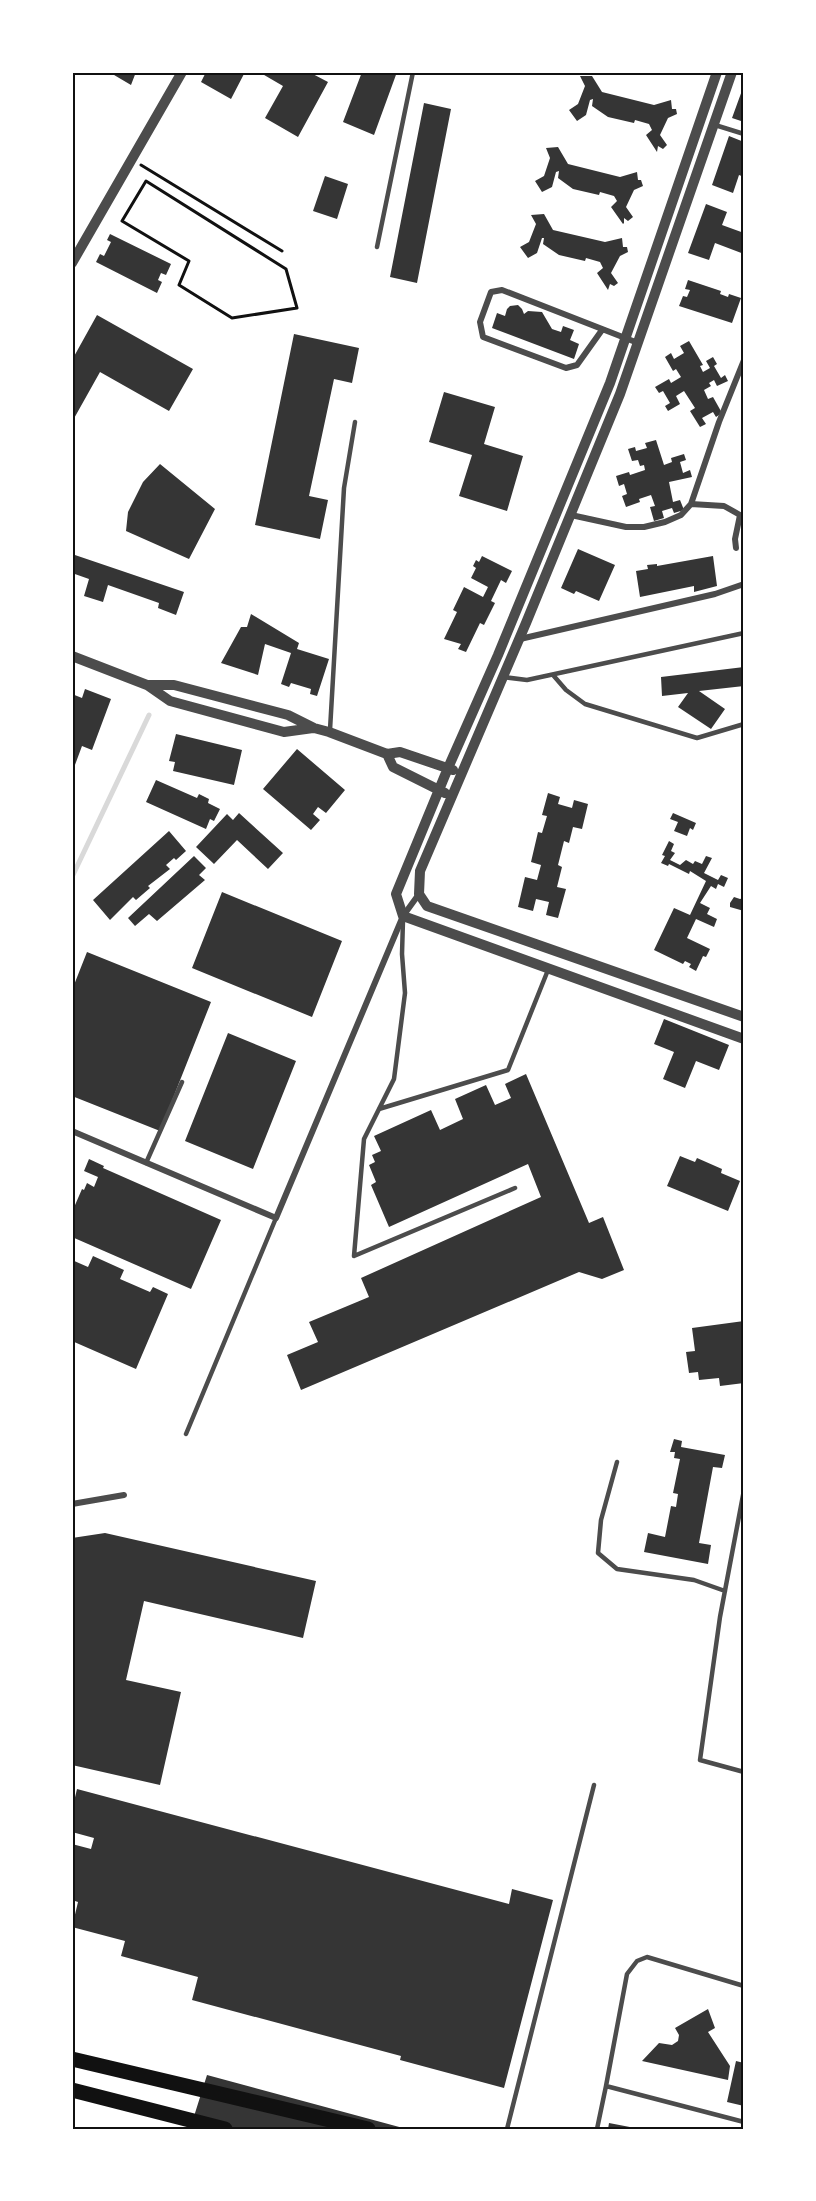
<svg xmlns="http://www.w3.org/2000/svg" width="816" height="2201" viewBox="0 0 816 2201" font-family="Raleway,sans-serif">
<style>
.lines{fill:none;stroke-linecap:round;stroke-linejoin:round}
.stream{stroke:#d9d9d9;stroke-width:5}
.building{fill:#353535}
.path{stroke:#111;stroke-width:3}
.service{stroke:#4c4c4c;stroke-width:4.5}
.minor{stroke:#4c4c4c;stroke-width:6}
.tertiary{stroke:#4c4c4c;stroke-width:10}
.primary{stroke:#111;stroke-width:15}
.neatline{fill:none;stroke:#111;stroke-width:2}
</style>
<rect width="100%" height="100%" fill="#fff"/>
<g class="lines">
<path class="stream" d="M 72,877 L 149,715"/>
</g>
<path class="building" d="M 109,72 L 136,72 L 131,85 Z
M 206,72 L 245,72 L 231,99 L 201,82 Z
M 259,72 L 309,72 L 328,82 L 298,137 L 265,118 L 283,86 Z
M 362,72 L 397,72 L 374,135 L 343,122 Z
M 580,76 L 592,76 L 602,92 L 654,105 L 671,100 L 672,109 L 676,109 L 677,114 L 668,118 L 660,135 L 667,145 L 663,149 L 658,146 L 657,152 L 646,135 L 652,130 L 649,124 L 635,120 L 634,123 L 608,117 L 592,106 L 593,99 L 590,100 L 586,115 L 577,121 L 569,110 L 578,104 L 585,86 Z
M 744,85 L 744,122 L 732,118 Z
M 424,103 L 451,109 L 417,283 L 390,277 Z
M 729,136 L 744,142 L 744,177 L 739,175 L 733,193 L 712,185 Z
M 558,147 L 568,164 L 620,177 L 637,172 L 638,180 L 641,180 L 643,186 L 634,190 L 626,207 L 633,217 L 628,221 L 624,218 L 624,223 L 623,224 L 611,207 L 617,201 L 614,196 L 600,192 L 599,195 L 573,189 L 558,178 L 559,171 L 556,172 L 552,187 L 542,192 L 535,181 L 544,176 L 550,158 L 546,148 Z
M 325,176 L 348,184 L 337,219 L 313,211 Z
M 706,204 L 727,212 L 722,225 L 744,233 L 744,254 L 715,243 L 709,260 L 688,253 Z
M 544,214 L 553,230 L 605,242 L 622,238 L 623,247 L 627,247 L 628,252 L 620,256 L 611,273 L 618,283 L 614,286 L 610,284 L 608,290 L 597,273 L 603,268 L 600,262 L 586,258 L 585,261 L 559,255 L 543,244 L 544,238 L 542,238 L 537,253 L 528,258 L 520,247 L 529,242 L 536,224 L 531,215 Z
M 110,234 L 171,264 L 166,275 L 161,273 L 158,280 L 162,282 L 157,293 L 96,262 L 100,254 L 104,256 L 111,242 L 107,240 Z
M 688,280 L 721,291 L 720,294 L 728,297 L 729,294 L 741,298 L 732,323 L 679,306 L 683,296 L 687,297 L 690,290 L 685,289 Z
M 518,305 L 522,309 L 524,314 L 528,311 L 542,312 L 552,329 L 561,332 L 563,326 L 574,330 L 570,340 L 579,344 L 574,359 L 492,328 L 497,313 L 505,316 L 507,309 L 510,306 Z
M 97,315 L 193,369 L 169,411 L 100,372 L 72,422 L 72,360 Z
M 294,334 L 359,348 L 352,383 L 334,379 L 309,496 L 328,500 L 320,539 L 255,525 Z
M 689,341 L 703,365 L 700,366 L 703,372 L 710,368 L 706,361 L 713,357 L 717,364 L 714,366 L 721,378 L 725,375 L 728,381 L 717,386 L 714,380 L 709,383 L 711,386 L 704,390 L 708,399 L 713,397 L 722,413 L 716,417 L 713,412 L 702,418 L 706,424 L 700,427 L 690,411 L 695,408 L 684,391 L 676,396 L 680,404 L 668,411 L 665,406 L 670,403 L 663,391 L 659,393 L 655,387 L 669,379 L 671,383 L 681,377 L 676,369 L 673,371 L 665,357 L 671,353 L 674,359 L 684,353 L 680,346 Z
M 444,392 L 495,407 L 484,444 L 523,456 L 507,511 L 459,496 L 472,455 L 429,442 Z
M 656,440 L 664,465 L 672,462 L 671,458 L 684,454 L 686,460 L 680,462 L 683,473 L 690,470 L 692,477 L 669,482 L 673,502 L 680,500 L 684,510 L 674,513 L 672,508 L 662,511 L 664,518 L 654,521 L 650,507 L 655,506 L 651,495 L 639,499 L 640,502 L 626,507 L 622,496 L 627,494 L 624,484 L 619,486 L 616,476 L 629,472 L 630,475 L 645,470 L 644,465 L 640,466 L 638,460 L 632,461 L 628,449 L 635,447 L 636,451 L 647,448 L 645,443 Z
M 160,464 L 215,509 L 189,559 L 126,531 L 128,512 L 143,482 Z
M 578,549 L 615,565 L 599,601 L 576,591 L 574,594 L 561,588 Z
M 72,554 L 184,592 L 176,615 L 158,608 L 159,603 L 108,585 L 103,602 L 84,596 L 89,579 L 72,573 Z
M 482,556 L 512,571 L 506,583 L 501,580 L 491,601 L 495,603 L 484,625 L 480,623 L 466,652 L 458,649 L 461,644 L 444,639 L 457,612 L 453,610 L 464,587 L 483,597 L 488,587 L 471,578 L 476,568 L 473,566 L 476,560 L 479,562 Z
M 713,556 L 717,586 L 694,592 L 694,586 L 640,597 L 636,571 L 648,569 L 647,565 L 657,564 L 657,566 Z
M 251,614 L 299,643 L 297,649 L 329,659 L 317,696 L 310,694 L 311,689 L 291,683 L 289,687 L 281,684 L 291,653 L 265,644 L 258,675 L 221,663 L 241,627 L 247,627 Z
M 744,667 L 744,686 L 699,691 L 725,709 L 711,729 L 678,707 L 688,693 L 662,696 L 661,677 Z
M 85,689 L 111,699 L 92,750 L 82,746 L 72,773 L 72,694 L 82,698 Z
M 176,734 L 242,750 L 234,785 L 173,771 L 175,762 L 169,761 Z
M 297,749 L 345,790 L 326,813 L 318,807 L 313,814 L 320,820 L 311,830 L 263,789 Z
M 156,780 L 197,798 L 199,794 L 209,799 L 208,803 L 220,809 L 214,821 L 210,819 L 206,829 L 146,802 Z
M 548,793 L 560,797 L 558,804 L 572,808 L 574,800 L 588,804 L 582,829 L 573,827 L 569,843 L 564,841 L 558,865 L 562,867 L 557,887 L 566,889 L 558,918 L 546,915 L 549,902 L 536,899 L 533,911 L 518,907 L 525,877 L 537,880 L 541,865 L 531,862 L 538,832 L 542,833 L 547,816 L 542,815 Z
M 239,813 L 283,853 L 268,869 L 237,840 L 214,864 L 196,847 L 227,814 L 233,820 Z
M 673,813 L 696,823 L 693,830 L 690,828 L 687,836 L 674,831 L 678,822 L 670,819 Z
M 169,831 L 186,851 L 176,860 L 174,858 L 166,865 L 170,869 L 148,886 L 150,888 L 136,900 L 133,897 L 110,920 L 93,900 Z
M 669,841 L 674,844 L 671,851 L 675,853 L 670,860 L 680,865 L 686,860 L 693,864 L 695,861 L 702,864 L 706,856 L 712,858 L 704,873 L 718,880 L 721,875 L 728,878 L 724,887 L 718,884 L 716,889 L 711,886 L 700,903 L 710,908 L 707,914 L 717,919 L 714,927 L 696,919 L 687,938 L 710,949 L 706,957 L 703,956 L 696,971 L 689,967 L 691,964 L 685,961 L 683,964 L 654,950 L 674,908 L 690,915 L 706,881 L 690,871 L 689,874 L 669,864 L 668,866 L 661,863 L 665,856 L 662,855 Z
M 194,856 L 206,868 L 199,875 L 205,880 L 157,921 L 149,914 L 135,926 L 128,918 Z
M 222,892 L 342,941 L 312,1017 L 192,968 Z
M 734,897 L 740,899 L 744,898 L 744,911 L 730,907 L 730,903 Z
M 87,952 L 211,1002 L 160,1131 L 72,1096 L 72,990 Z
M 664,1019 L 729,1045 L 719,1070 L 696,1061 L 685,1088 L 663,1079 L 674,1052 L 654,1044 Z
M 228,1033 L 296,1061 L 253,1169 L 185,1141 Z
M 526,1074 L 589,1223 L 603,1217 L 624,1270 L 602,1279 L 579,1272 L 301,1390 L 287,1355 L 318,1342 L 309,1322 L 369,1297 L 361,1278 L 541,1197 L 528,1164 L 389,1227 L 371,1185 L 376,1182 L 369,1165 L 375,1162 L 372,1155 L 381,1151 L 374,1136 L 431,1110 L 440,1130 L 463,1119 L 455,1099 L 486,1085 L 495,1105 L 511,1098 L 505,1084 Z
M 680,1156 L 695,1162 L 697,1158 L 722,1169 L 721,1173 L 740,1181 L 728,1211 L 667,1186 Z
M 89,1159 L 104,1166 L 103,1168 L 221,1220 L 191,1289 L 72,1237 L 72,1212 L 82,1189 L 84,1190 L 87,1183 L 94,1187 L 98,1177 L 84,1171 Z
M 93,1256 L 124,1270 L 120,1279 L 150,1292 L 153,1287 L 168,1294 L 136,1369 L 72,1341 L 72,1260 L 88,1267 Z
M 744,1321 L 744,1383 L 720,1386 L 719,1378 L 699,1380 L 698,1372 L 689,1373 L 686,1352 L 695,1351 L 692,1328 Z
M 674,1439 L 682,1441 L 681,1447 L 725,1455 L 722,1468 L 713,1467 L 699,1543 L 711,1545 L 708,1564 L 644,1552 L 648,1533 L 665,1537 L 671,1506 L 676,1507 L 678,1494 L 673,1493 L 680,1459 L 674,1458 L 675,1452 L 670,1452 Z
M 105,1533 L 316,1581 L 303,1638 L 144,1601 L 126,1680 L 181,1692 L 160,1785 L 72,1765 L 72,1538 Z
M 77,1789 L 509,1904 L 512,1889 L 553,1900 L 504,2088 L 400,2060 L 401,2056 L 192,2000 L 198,1977 L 121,1956 L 125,1941 L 72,1927 L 78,1902 L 72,1900 L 72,1844 L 91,1849 L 94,1838 L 72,1832 L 72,1810 Z
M 708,2009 L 715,2028 L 708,2032 L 730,2066 L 728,2080 L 642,2061 L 659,2043 L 672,2045 L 678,2041 L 679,2035 L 675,2028 Z
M 736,2061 L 744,2063 L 744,2106 L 727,2102 Z
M 207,2075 L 403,2128 L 403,2129 L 190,2129 Z
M 609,2123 L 635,2128 L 635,2129 L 608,2129 Z"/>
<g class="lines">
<path class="path" d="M 141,165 L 282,251
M 146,181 L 286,269 L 297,308 L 232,318 L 179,285 L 189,261 L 122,221 Z"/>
<path class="service" d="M 715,125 L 744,134
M 377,247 L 413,72
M 553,675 L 566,690 L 585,704 L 697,738 L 744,724
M 503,677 L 527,680 L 744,633
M 330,730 L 344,488 L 355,422
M 403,920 L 402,954 L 405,993 L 394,1079 L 364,1139 L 354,1256 L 515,1188
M 379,1109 L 508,1070 L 548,970
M 146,1163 L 182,1082
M 186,1434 L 276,1218
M 617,1462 L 601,1520 L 598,1553 L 617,1569 L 694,1580 L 725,1591
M 744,1490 L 720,1617 L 700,1760 L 744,1772
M 744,1584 L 744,1604
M 606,2086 L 627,1974 L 637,1961 L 647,1957 L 744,1986
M 507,2129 L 594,1785
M 597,2129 L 606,2086 L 744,2122"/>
<path class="minor" d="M 602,330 L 577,365 L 566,368 L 483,337 L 480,322 L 491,292 L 502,290 L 638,343
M 691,504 L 724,506 L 740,515 L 735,539 L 736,548
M 571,515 L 626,527 L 644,527 L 665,522 L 681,515 L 691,504 L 719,422 L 744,360
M 520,639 L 715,594 L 744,584
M 72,1131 L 276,1218 L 403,916 L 419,894
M 72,1504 L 124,1495"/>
<path class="tertiary" d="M 717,72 L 610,383 L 498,655 L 448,768 L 396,894 L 403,916 L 744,1039
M 732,72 L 620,394 L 526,623 L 420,871 L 419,894 L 427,906 L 744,1017
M 72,263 L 182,72
M 72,656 L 147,685 L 170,701 L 284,732 L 313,728
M 147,685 L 174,685 L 288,715 L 314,728 L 329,732 L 387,754 L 400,752 L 453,770
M 387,754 L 393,767 L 445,793"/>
<path class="primary" d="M 72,2059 L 368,2129
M 72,2090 L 225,2129"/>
</g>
<rect width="816" height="2201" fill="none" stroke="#ffffff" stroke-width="147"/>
<rect x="74" y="74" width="668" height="2054" class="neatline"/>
</svg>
